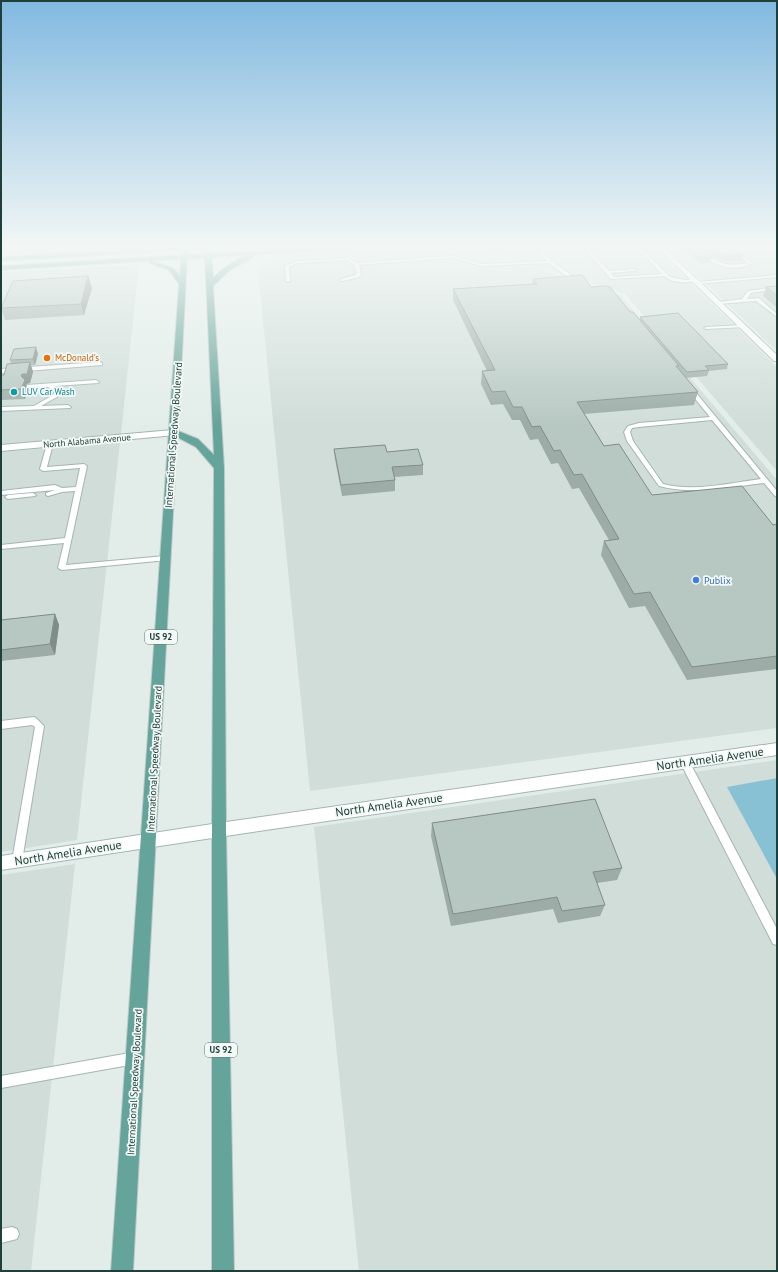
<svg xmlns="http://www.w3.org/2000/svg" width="778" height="1272" viewBox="0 0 778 1272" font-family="'PT Sans',sans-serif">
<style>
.built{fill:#d0ddd8}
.water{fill:#88c1d4}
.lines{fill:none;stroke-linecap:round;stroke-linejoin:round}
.service-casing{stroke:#a4b5b1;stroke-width:2}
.minor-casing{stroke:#a4b5b1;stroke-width:2}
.tertiary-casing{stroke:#a4b5b1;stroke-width:2}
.secondary-casing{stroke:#a0b9b3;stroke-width:2}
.primary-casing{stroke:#c1c9c8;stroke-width:2}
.service{fill:#fff;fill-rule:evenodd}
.minor{fill:#fff;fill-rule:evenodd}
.tertiary{fill:#fff;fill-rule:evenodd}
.secondary{fill:#fff;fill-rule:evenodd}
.primary{fill:#65a49a;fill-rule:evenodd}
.wall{fill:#9daca7}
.shaded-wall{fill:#808c88}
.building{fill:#b7c8c2;stroke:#808c88}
.food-dot{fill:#e8710a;stroke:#f3f9f7;stroke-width:1.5}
.culture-dot{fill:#0f9aa8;stroke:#f3f9f7;stroke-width:1.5}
.shop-dot{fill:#3f7fe0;stroke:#f3f9f7;stroke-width:1.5}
.labels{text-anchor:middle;stroke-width:3.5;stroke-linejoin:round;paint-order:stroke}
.far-food-label{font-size:9px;fill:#c56008;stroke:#f3f9f7;text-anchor:start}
.far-culture-label{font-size:9px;fill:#0d838f;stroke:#f3f9f7;text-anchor:start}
.far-street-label{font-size:9px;fill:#213f3a;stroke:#f3f9f7}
.shield{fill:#f3f9f7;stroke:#607773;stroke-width:1}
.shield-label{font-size:9px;font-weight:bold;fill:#213f3a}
.street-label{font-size:10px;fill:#213f3a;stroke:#f3f9f7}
.shop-label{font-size:10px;fill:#366cbe;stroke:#f3f9f7;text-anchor:start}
.near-street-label{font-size:12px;fill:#213f3a;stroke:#f3f9f7}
</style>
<rect width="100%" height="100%" fill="#e2ede9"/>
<path class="built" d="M 1,247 L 156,247 L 1,256 Z
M 438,247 L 467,247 L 620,295 L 777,480 L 777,728 L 310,791 L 258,270 L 269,261 L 287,255 Z
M 475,247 L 654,247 L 777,367 L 777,471 L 625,294 Z
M 667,247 L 777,247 L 777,351 Z
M 139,265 L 121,434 L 1,444 L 1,272 Z
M 120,442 L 77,840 L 1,852 L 1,452 Z
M 777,760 L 777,778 L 728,787 L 777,879 L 777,1271 L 359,1271 L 314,827 Z
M 75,864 L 31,1271 L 1,1271 L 1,875 Z"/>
<path class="water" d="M 777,778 L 777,879 L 727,787 Z"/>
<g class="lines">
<g class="service-casing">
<path id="service" d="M 583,247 L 587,247 L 609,271 L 634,269 L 636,270 L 634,271 L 611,273 L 614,277 L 662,274 L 636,247 L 640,247 L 670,277 L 685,280 L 695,279 L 697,280 C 689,284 671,283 665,276 L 611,279 Z
M 693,247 L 697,247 C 715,261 724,268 748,263 L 728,247 L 732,247 L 753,263 C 731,275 709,263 693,247 Z
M 540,250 L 552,261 L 574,277 L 581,280 L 581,282 L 570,279 L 549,263 L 481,266 L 455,258 L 449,258 L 359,265 L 361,273 L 359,277 L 343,281 L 341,281 L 341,279 L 355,275 L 357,273 L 354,265 L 347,260 L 298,263 L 289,267 L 290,281 L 288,282 L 286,281 L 285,266 L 297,261 L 348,258 L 357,263 L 449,256 L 455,256 L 481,264 L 547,261 L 538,251 Z
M 777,275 L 777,277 L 698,284 L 696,283 L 698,282 Z
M 777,287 L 777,289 L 751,293 L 747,299 L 759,298 L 777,314 L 777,317 L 756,301 L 719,304 L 717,303 L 719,302 L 742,299 L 748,291 Z
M 743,325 L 745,326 L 745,327 L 706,329 L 704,328 L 706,327 Z
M 100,362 L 102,363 L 102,365 L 1,373 L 1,369 Z
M 96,380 L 99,382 L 98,383 L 55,386 L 61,391 L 57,397 L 41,406 L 68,405 L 71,407 L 70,408 L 1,411 L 1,407 L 34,406 L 53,395 L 55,391 L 48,387 L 29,388 L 26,386 L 27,385 Z
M 690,387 L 692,388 L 777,491 L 777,497 L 775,496 L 764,483 C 729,487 693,495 659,486 L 627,441 L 624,432 L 628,426 L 639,423 L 710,417 L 687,389 ZM 712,420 L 761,479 C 729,483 695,492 663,484 L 633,441 L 630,432 L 632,428 L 639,427 Z
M 50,442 L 53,444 L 47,467 L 84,464 L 87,466 L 66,565 L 165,556 L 169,558 L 168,560 L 62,570 L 58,568 L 64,543 L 1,549 L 1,545 L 65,538 L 75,491 L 62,492 L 48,496 L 46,495 L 46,493 L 55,490 L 1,495 L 1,491 L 55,485 L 62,488 L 76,487 L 80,468 L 43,471 L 40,469 L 47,444 Z
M 33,493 L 36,495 L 35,496 L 8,499 L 5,497 L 8,495 Z
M 34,717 L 37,719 L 44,726 L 22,861 L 21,864 L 17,866 L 13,864 L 12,861 L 35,727 L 32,725 L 1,729 L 1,721 Z
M 685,758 L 688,759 L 777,929 L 777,945 L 773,944 L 680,762 L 682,759 Z
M 135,1052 L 139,1054 L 141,1058 L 139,1062 L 135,1064 L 1,1088 L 1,1076 Z
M 12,1227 L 17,1229 L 19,1234 L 17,1239 L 1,1243 L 1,1229 Z"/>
</g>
<g class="minor-casing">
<path id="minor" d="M 173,430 L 176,431 L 178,433 L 176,435 L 1,451 L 1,445 Z"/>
</g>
<g class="tertiary-casing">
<path id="tertiary" d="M 657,247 L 663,247 L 777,355 L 777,361 L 774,361 Z
M 777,743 L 777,755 L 219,837 L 214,835 L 212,830 L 214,825 L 219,823 Z"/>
</g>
<g class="secondary-casing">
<path id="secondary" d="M 219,823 L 224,825 L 226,830 L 224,835 L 219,837 L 1,870 L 1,856 Z"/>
</g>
<g class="primary-casing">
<path id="primary" d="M 171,247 L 201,247 L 198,249 L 188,250 L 188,255 L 205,254 L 205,247 L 211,247 L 212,253 L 324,247 L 355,247 L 352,249 L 212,257 L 213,278 C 220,271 245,250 254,257 L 230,270 L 213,286 L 224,468 L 226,830 L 234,1271 L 212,1271 L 212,830 L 214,468 L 196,447 L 177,437 L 133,1271 L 111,1271 L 179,284 L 169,270 L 149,263 L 152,261 L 173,268 L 180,276 L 181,259 L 1,270 L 1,266 L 181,255 L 182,250 L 1,261 L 1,257 ZM 205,258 L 214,455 L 198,439 L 178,431 L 187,259 Z"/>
</g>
<use href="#service" class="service"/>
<use href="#minor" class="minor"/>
<use href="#tertiary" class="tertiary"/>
<use href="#secondary" class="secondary"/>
<use href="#primary" class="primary"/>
</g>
<path class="wall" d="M 682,247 L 697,247 L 712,257 L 710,262 L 700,263 Z
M 699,247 L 733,247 L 743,255 L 742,260 L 723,261 L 710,255 Z
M 88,276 L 92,288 L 84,315 L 5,320 L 1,308 Z
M 533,279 L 591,287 L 630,312 L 640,320 L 640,317 L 728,364 L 727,369 L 709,371 L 707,376 L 686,378 L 698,392 L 694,405 L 584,414 L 604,446 L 652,495 L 773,525 L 777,524 L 777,669 L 687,680 L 645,606 L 629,608 L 601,555 L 604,541 L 609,540 L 579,488 L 572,489 L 558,463 L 551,464 L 538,439 L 530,440 L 520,420 L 512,420 L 503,404 L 491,405 L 481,384 L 482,371 L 487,371 L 453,300 L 453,289 L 532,284 Z
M 777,286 L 777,308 L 763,296 L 766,287 Z
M 38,354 L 35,365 L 31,365 L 33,372 L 30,383 L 26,384 L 28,389 L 25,399 L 1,400 L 1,375 L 4,375 L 11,364 L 10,360 Z
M 334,449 L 387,452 L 423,465 L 423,475 L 394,477 L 395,480 L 395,491 L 342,496 L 335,459 Z
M 55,614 L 59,625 L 55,655 L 1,661 L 1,620 Z
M 432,823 L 622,868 L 617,880 L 597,883 L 605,905 L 600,916 L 558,923 L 553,909 L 451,926 L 431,836 Z"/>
<path class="shaded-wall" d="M 88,276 L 92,288 L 84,315 L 81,304 Z
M 36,347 L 38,354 L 35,365 L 33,359 Z
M 30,362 L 33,372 L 30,383 L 26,384 L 28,389 L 25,399 L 21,389 L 21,376 Z
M 55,614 L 59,625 L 55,655 L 50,644 Z"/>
<path class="building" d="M 689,247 L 697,247 L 712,257 L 701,258 Z
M 707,247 L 733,247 L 743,255 L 724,256 L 711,250 Z
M 582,275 L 591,287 L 606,286 L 610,287 L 630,312 L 633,312 L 679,366 L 676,366 L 698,392 L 577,402 L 604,446 L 619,444 L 652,495 L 742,486 L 773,525 L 777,524 L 777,656 L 692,667 L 650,592 L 634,594 L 604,541 L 619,539 L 582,474 L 574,475 L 560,450 L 554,451 L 540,426 L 532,427 L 522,407 L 513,407 L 505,391 L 492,392 L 482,371 L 495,370 L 453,289 L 537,284 L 533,279 Z
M 88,276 L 81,304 L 1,308 L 13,281 Z
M 777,286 L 777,296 L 766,287 Z
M 678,313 L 728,364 L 705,366 L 709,370 L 687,372 L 640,317 Z
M 36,347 L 33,359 L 10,360 L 14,349 Z
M 30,362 L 27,374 L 22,374 L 21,376 L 25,380 L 21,389 L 1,390 L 1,375 L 4,375 L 7,364 Z
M 385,445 L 387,452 L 418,449 L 423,465 L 392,467 L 395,480 L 341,485 L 334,449 Z
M 55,614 L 50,644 L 1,650 L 1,620 Z
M 595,799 L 622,868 L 593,872 L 605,905 L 562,911 L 557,897 L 453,914 L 432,823 Z"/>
<linearGradient id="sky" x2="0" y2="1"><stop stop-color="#81b9e0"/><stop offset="0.58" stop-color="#f2f7f5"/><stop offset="1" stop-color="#f2f7f5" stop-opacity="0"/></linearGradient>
<rect width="778" height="425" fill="url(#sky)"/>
<circle class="food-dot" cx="47" cy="358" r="4"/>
<circle class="culture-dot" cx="14" cy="392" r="4"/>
<circle class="shop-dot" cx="696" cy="580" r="4"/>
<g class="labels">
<g class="far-food-label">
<text x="55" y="361">McDonald's</text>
</g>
<g class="far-culture-label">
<text x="22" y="395">LUV Car Wash</text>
</g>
<g class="far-street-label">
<text transform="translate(87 441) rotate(-5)" y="3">North Alabama Avenue</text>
</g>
<g class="shield">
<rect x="145" y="630" width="32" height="14" rx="3"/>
<rect x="205" y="1043" width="32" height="14" rx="3"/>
</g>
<g class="shield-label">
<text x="161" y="640">US 92</text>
<text x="221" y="1053">US 92</text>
</g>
<g class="street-label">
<text transform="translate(173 435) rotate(-86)" y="4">International Speedway Boulevard</text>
<text transform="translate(154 759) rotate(-87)" y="4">International Speedway Boulevard</text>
<text transform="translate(134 1082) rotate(-87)" y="4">International Speedway Boulevard</text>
</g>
<g class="shop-label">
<text x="704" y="584">Publix</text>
</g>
<g class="near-street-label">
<text transform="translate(710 759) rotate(-8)" y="4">North Amelia Avenue</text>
<text transform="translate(389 805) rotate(-8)" y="4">North Amelia Avenue</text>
<text transform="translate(68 853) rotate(-9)" y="4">North Amelia Avenue</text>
</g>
</g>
<rect width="778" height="1272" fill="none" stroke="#213f3a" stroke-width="4"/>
</svg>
